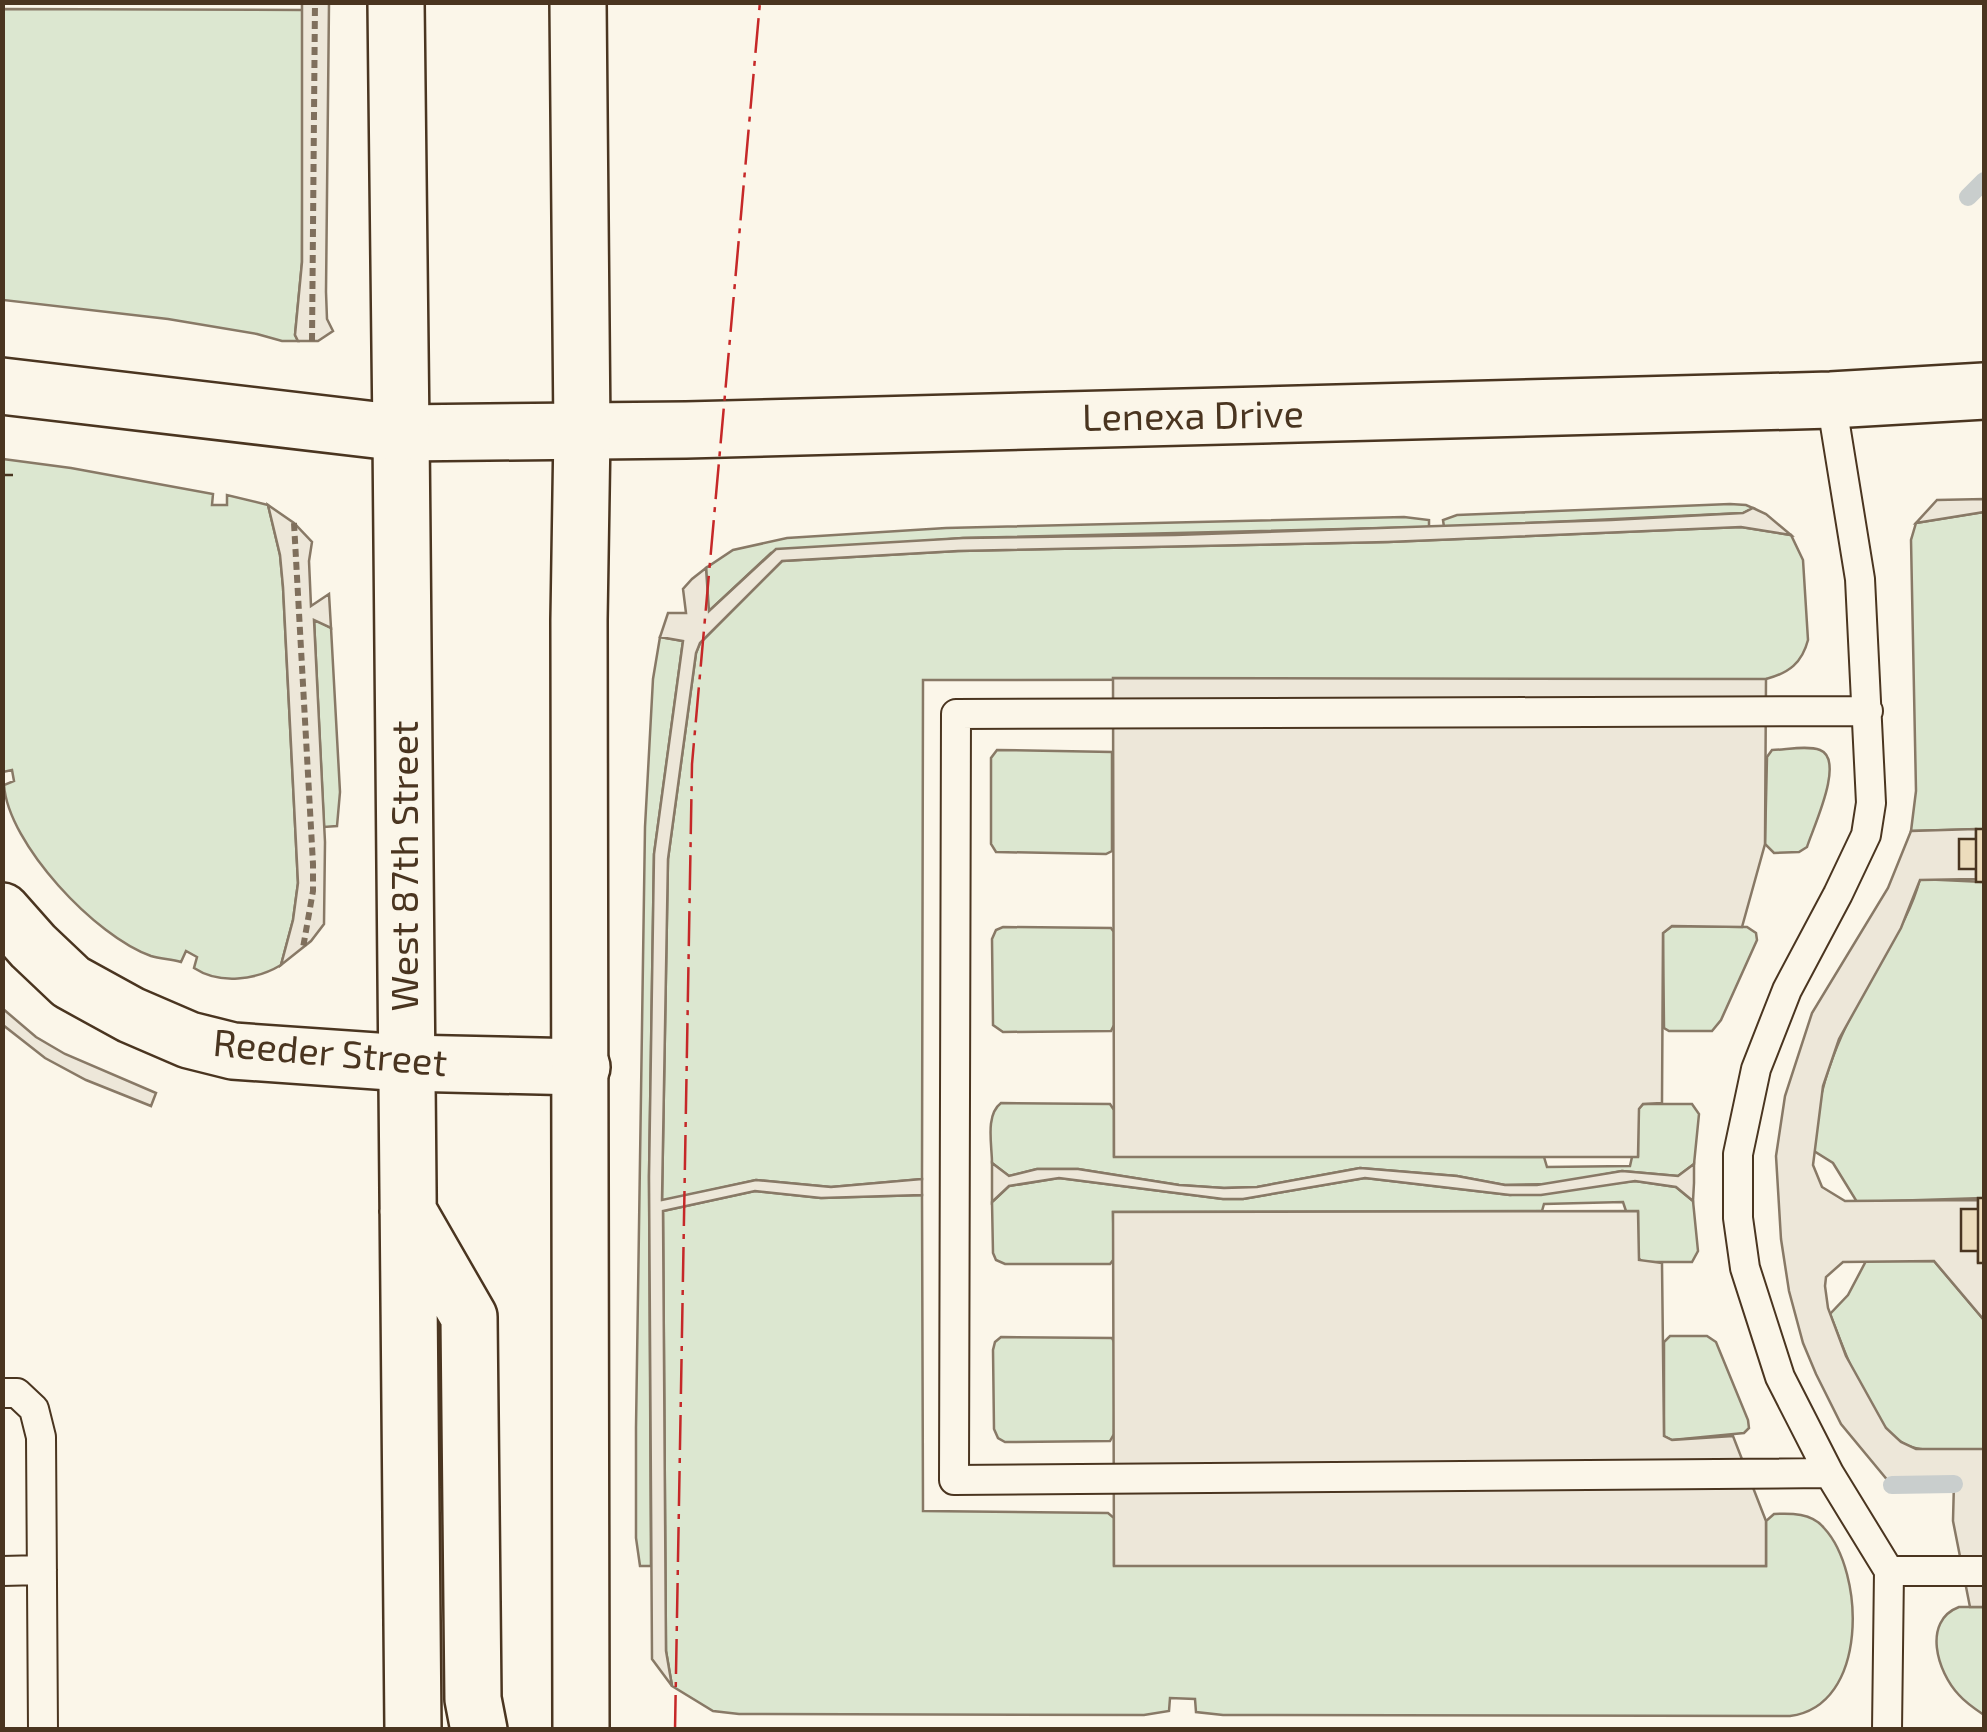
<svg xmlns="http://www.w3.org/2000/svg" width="1987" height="1732" viewBox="0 0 1987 1732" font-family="'Exo 2',sans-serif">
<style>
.green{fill:#dce7d0;stroke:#887966;stroke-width:2.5}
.parking{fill:#ede7d9;stroke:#887966;stroke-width:2.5}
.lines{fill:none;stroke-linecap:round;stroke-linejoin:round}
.stream{stroke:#c9cecd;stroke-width:18}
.building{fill:#ecdcbc;stroke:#4a3520;stroke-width:2.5}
.service-casing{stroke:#4a3520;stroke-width:32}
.minor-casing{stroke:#4a3520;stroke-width:60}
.tertiary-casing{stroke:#4a3520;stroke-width:60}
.secondary-casing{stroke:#4a3520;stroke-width:60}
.primary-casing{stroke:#4a3520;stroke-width:60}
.motorway-casing{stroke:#4a3520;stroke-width:60}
.path{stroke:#7f6f5c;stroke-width:6;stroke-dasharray:8 5;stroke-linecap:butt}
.service{stroke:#fbf6e9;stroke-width:28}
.minor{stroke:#fbf6e9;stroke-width:55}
.tertiary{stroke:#fbf6e9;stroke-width:55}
.secondary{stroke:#fbf6e9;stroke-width:55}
.primary{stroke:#fbf6e9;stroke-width:55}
.motorway{stroke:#fbf6e9;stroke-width:55}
.fence{stroke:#4a3520;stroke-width:2.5;stroke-dasharray:12 5;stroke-linecap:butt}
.power{stroke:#c62828;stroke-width:2.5;stroke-dasharray:35 8 5 8;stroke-linecap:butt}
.labels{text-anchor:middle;stroke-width:8;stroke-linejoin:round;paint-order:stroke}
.street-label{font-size:38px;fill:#4a3520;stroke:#fbf6e9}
</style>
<rect width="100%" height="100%" fill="#fbf6e9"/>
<path class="green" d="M 3,9 L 303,10 L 302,262 L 295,335 L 298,341 L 282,341 L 257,334 L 168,319 L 3,300 Z
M 3,459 L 71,468 L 213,494 L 212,505 L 227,505 L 227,495 L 268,505 L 280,555 L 283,587 L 298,883 L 293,920 L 281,965 C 256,980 220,985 194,968 L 197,957 L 186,951 L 181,962 C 172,959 161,959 151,956 C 96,937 8,844 4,785 L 14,781 L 12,770 L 3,772 Z
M 1730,504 L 1746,505 L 1753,508 L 1743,513 L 1444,527 L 1443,520 L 1457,515 Z
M 1984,512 L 1984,829 L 1911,831 L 1916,791 L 1911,540 L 1916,523 Z
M 1404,517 L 1429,520 L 1429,527 L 963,538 L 771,553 L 708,612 L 706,568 L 733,550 L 787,538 L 946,528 Z
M 1741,527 L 1791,535 L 1803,560 L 1808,640 C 1802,663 1789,673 1766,679 L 923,680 L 922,1179 L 831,1187 L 756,1180 L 662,1201 L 668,859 L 696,653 L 700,643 L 782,561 L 958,551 L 1388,542 Z
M 314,619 L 331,628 L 340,792 L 337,826 L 324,827 Z
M 660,637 L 683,641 L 654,854 L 649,1177 L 651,1566 L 640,1566 L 636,1538 L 636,1428 L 645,827 L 653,679 Z
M 997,750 L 1112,752 L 1112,851 L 1106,854 L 996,852 L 991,844 L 991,758 Z
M 1772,750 C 1785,750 1807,745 1820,750 C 1846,760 1812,830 1807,847 L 1799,852 L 1774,853 L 1765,844 L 1767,757 Z
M 1920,879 L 1984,882 L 1984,1198 L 1857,1202 L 1833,1163 L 1814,1151 C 1815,1085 1843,1026 1876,970 C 1893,940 1911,913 1920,879 Z
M 1672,926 L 1747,927 L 1756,933 L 1757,940 L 1721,1020 L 1712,1031 L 1669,1031 L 1664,1028 L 1663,933 Z
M 1003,927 L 1111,928 L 1114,932 L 1114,1025 L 1111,1031 L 1003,1032 L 993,1025 L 992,939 L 996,930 Z
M 1001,1103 L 1110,1104 L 1114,1110 L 1114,1156 L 1544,1157 L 1547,1167 L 1630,1166 L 1632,1157 L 1638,1156 L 1638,1109 L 1643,1104 L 1692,1104 L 1699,1114 L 1694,1164 L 1678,1176 L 1622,1171 L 1554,1184 L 1505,1185 L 1457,1176 L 1360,1168 L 1257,1187 L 1224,1188 L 1179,1185 L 1078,1169 L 1037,1169 L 1009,1176 L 992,1163 C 992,1145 985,1115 1001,1103 Z
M 1059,1178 L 1223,1199 L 1243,1199 L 1365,1178 L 1510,1195 L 1635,1181 L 1676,1187 L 1693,1201 L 1698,1251 L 1692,1262 L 1643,1262 L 1638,1258 L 1638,1212 L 1626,1211 L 1623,1202 L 1544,1204 L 1542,1211 L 1113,1212 L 1114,1259 L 1110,1264 L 1005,1264 L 996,1260 L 993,1253 L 992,1202 L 1009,1186 Z
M 755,1191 L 821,1198 L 922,1195 L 923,1511 L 1108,1513 L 1114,1518 L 1114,1565 L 1766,1566 L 1766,1521 L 1774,1514 C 1791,1513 1812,1513 1824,1528 C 1865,1572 1869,1706 1790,1716 L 1223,1715 L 1196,1712 L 1195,1699 L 1170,1698 L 1169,1711 L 1144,1715 L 739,1714 L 713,1711 L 672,1686 L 666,1651 L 663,1211 Z
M 1866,1261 L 1934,1261 L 1984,1320 L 1984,1449 C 1963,1449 1936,1453 1915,1448 C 1873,1439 1844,1349 1830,1314 L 1848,1295 Z
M 1670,1336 L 1707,1336 L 1716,1342 L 1748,1420 L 1749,1428 L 1744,1433 L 1672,1440 L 1664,1436 L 1664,1342 Z
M 1001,1337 L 1112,1338 L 1115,1344 L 1114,1434 L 1110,1441 L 1005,1442 L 998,1438 L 994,1429 L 993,1350 L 995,1342 Z
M 1959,1607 L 1984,1607 L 1984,1715 C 1975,1709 1966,1703 1959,1695 C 1937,1672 1922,1621 1959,1607 Z"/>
<path class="parking" d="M 302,3 L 329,3 L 326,292 L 327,319 L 333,331 L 318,341 L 298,341 L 295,335 L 302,262 Z
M 1984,499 L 1984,512 L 1916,523 L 1937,500 Z
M 268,505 L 294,523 L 312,542 L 309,561 L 311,606 L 329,594 L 331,628 L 314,620 L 325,842 L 324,924 L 311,941 L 281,965 L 293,920 L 298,883 L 283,587 L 280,555 Z
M 1753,508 L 1766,514 L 1791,535 L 1741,527 L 1388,542 L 958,551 L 782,561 L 700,643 L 696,653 L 668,859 L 662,1200 L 756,1180 L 831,1187 L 922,1179 L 922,1195 L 821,1198 L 755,1191 L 663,1211 L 666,1651 L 672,1686 L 652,1659 L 649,1177 L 654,854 L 683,641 L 660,637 L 668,613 L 686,613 L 683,589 L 692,579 L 706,568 L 709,611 L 776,549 L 963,538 L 1175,535 L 1611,520 L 1743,513 Z
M 1113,678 L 1766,679 L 1765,844 L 1742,927 L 1672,926 L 1663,933 L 1662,1103 L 1643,1104 L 1639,1109 L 1638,1157 L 1114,1157 Z
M 1976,829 L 1976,879 L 1920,880 L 1901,928 L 1839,1039 L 1823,1086 L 1813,1165 L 1822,1187 L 1845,1201 L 1978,1200 L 1978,1262 L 1984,1263 L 1984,1320 L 1934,1261 L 1843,1262 L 1826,1277 L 1825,1286 L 1828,1308 L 1846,1356 L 1886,1428 L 1901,1442 L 1916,1449 L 1984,1449 L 1984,1607 L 1970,1607 L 1953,1521 L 1954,1482 L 1889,1482 L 1841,1424 L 1816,1374 L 1803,1343 L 1789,1291 L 1781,1239 L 1776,1156 L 1785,1096 L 1812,1013 L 1888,888 L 1911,831 Z
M 2,1008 L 36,1037 L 65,1054 L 156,1093 L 151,1106 L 86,1080 L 45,1058 L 3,1025 Z
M 992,1163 L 1009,1176 L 1037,1169 L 1078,1169 L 1179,1185 L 1224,1188 L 1257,1187 L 1360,1168 L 1457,1176 L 1505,1185 L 1537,1185 L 1622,1171 L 1678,1176 L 1694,1164 L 1694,1183 L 1693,1201 L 1676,1187 L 1635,1181 L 1541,1195 L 1510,1195 L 1365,1178 L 1243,1199 L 1223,1199 L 1059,1178 L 1009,1186 L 992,1202 Z
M 1638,1211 L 1639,1260 L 1662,1263 L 1664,1436 L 1672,1440 L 1733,1436 L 1766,1521 L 1766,1566 L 1114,1566 L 1113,1212 Z"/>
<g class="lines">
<path class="stream" d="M 1968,197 L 1984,181
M 1892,1485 L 1954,1484"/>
</g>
<path class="building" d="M 1976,829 L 1984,829 L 1984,882 L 1976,882 Z
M 1959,839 L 1976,839 L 1976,869 L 1959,869 Z
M 1978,1198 L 1984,1198 L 1984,1263 L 1978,1263 Z
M 1961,1209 L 1978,1209 L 1978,1251 L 1961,1251 Z"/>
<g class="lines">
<g class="service-casing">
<path id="service" d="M 1831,400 L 1860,579 L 1871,803 L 1866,835 L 1838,894 L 1787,990 L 1756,1069 L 1738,1154 L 1738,1218 L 1745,1268 L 1780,1377 L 1829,1473 L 1889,1571 L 1887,1730
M 2,1393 L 17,1393 L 34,1409 L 41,1437 L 43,1730
M 1829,1473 L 954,1480 L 956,714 L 1868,711
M 2,1571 L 42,1570
M 1889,1571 L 1984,1571"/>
</g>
<g class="minor-casing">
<path id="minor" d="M 2,911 L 33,946 L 71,982 L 131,1015 L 189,1040 L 233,1051 L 405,1063 L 582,1067"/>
</g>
<g class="tertiary-casing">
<path id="tertiary" d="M 401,433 L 686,430 L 1831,400 L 1984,391"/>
</g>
<g class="secondary-casing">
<path id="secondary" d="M 401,433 L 413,1730
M 408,1211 L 469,1317 L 473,1699 L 479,1730
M 581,1730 L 579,620 L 582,432"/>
</g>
<g class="primary-casing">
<path id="primary" d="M 396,2 L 401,433
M 578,2 L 582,432"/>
</g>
<g class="motorway-casing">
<path id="motorway" d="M 2,386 L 401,433"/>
</g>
<path class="path" d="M 312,341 L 315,2
M 294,523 L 313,864 L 313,891 L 303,948"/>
<use href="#service" class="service"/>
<use href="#minor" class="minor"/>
<use href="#tertiary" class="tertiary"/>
<use href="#secondary" class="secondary"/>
<use href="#primary" class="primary"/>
<use href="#motorway" class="motorway"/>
<path class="fence" d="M 2,475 L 13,475"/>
<path class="power" d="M 675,1730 L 692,764 L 760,2"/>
</g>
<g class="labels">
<g class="street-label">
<text transform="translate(1193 416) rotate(-1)" y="13">Lenexa Drive</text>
<text transform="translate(405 866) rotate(-90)" y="13">West 87th Street</text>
<text transform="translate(330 1053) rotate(5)" y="13">Reeder Street</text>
</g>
</g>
<rect width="1987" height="1732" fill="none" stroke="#4a3520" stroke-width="10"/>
</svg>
